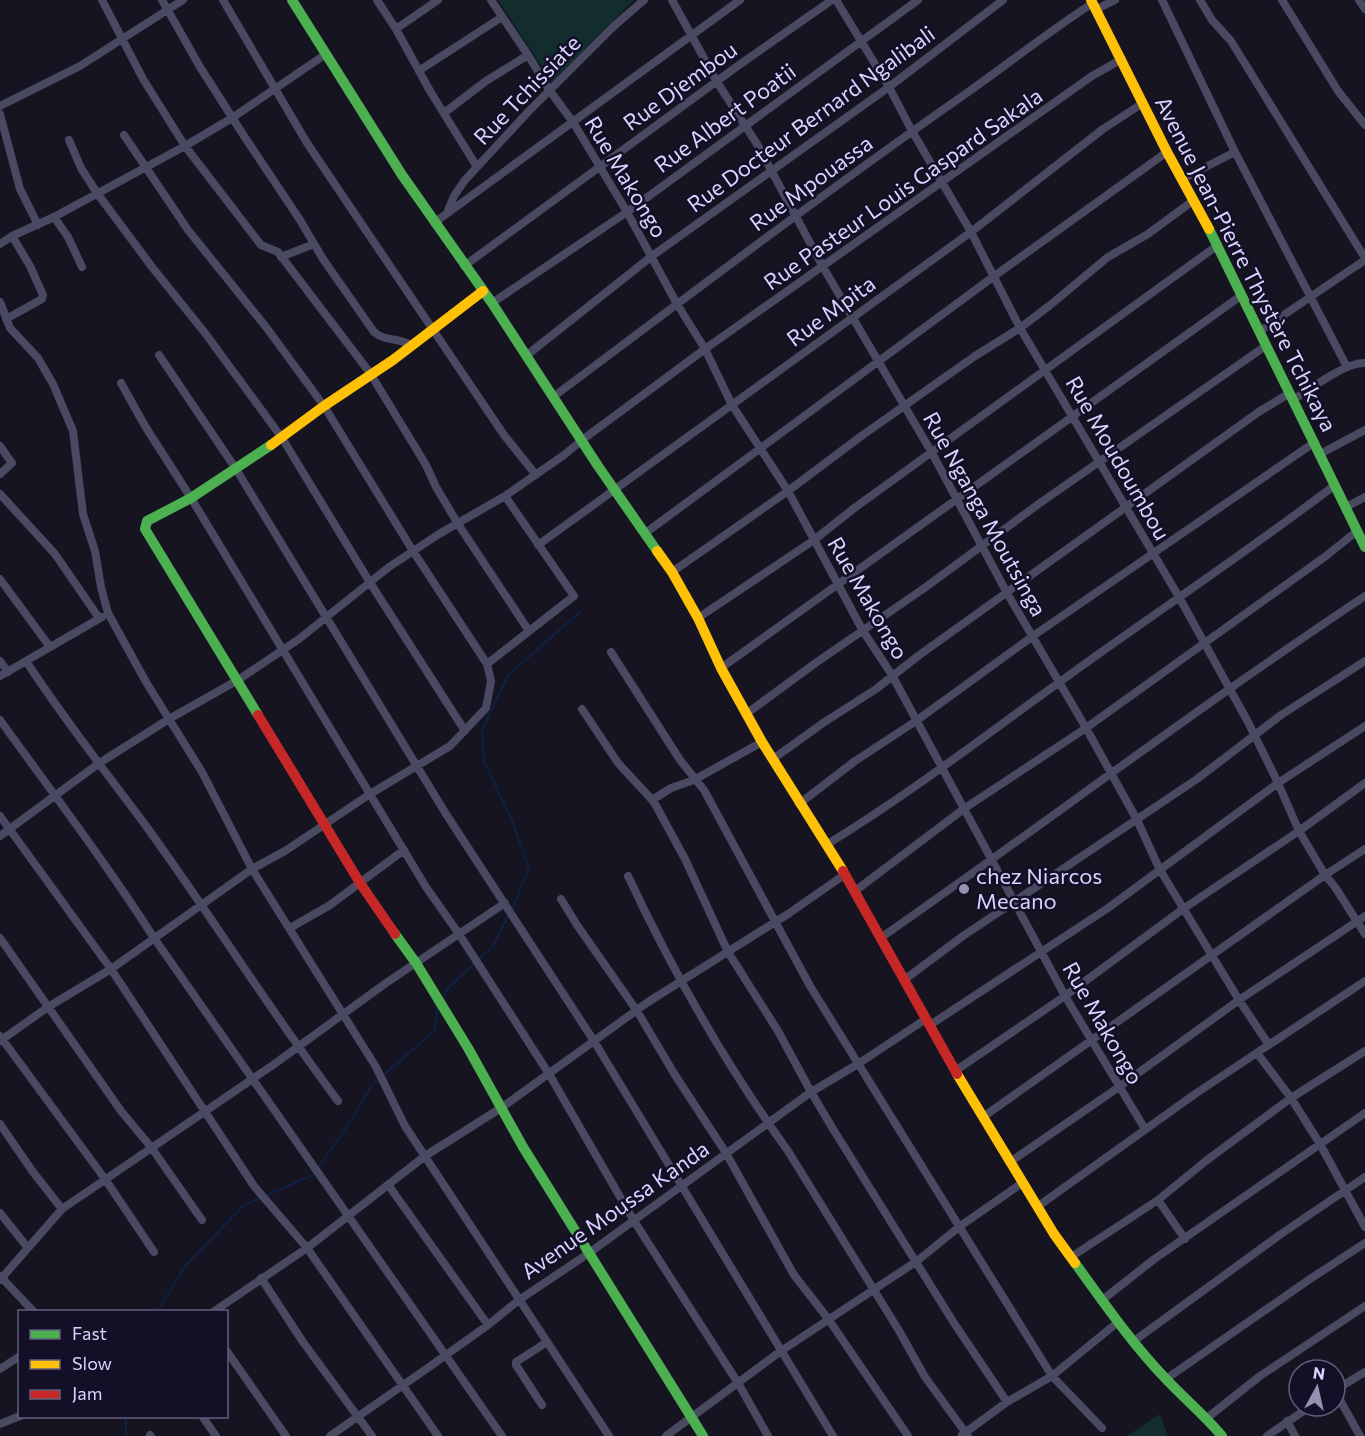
<svg xmlns="http://www.w3.org/2000/svg" width="1365" height="1436" viewBox="0 0 1365 1436" font-family="Commissioner,sans-serif">
<style>
.green{fill:#132c2d}
.lines{fill:none;stroke-linecap:round;stroke-linejoin:round}
.stream{stroke:#0d2144;stroke-width:2}
.street{stroke:#4a4962;stroke-width:8}
.fast{stroke:#4caf50;stroke-width:10}
.slow{stroke:#ffc107;stroke-width:10}
.jam{stroke:#c62828;stroke-width:10}
.poi-dot{fill:#9591b1;stroke:#130f26;stroke-width:2}
.labels{text-anchor:middle;stroke-width:5;stroke-linejoin:round;paint-order:stroke}
.street-label{font-size:22px;fill:#d9d4ff;stroke:#130f26}
.poi-label{font-size:22px;fill:#d9d4ff;stroke:#130f26;text-anchor:start}
</style>
<rect width="100%" height="100%" fill="#161421"/>
<path class="green" d="M 498,0 L 634,0 L 552,83 Z
M 1160,1414 L 1168,1436 L 1127,1436 Z"/>
<g class="lines">
<path class="stream" d="M 511,911 L 529,868 L 511,818 L 484,761 L 482,730 L 508,675 L 580,612
M 442,1000 L 449,987 L 493,946 L 508,916
M 157,1312 L 186,1265 L 244,1205 L 313,1175 L 350,1122 L 372,1085 L 434,1031 L 438,1007
M 126,1416 L 126,1436"/>
<path class="street" d="M 102,0 L 143,79 L 185,146 L 261,245 L 278,252 L 370,373 L 426,465 L 436,487 L 458,524 L 529,631
M 162,0 L 200,67 L 244,136 L 300,220 L 323,259 L 374,332 C 387,343 398,336 412,346
M 223,0 L 307,143 L 504,435 L 536,475
M 377,0 L 396,29 L 430,91 L 477,167
M 491,0 L 528,55 L 550,91 L 573,122 L 627,212 L 677,304 L 705,349 L 732,405 L 788,491 L 863,631 L 892,675 L 1065,996 L 1145,1129
M 672,0 L 717,82 L 757,144 L 823,267 L 932,453 L 1007,593 L 1086,728 L 1137,820 L 1160,870 L 1239,1000 L 1269,1045
M 836,0 L 889,87 L 912,131 L 971,232 L 1020,328 L 1179,597 L 1248,722 L 1278,783 L 1299,831 L 1325,875 L 1335,887 L 1365,934
M 1162,0 L 1235,152 L 1347,367
M 1200,0 L 1212,20 L 1231,41 L 1365,258
M 1282,0 L 1338,91 L 1365,125
M 1359,0 L 1365,9
M 1097,9 L 1115,0
M 396,29 L 438,0
M 420,70 L 502,17
M 0,106 L 80,66 L 183,0
M 444,113 L 486,81 L 528,55
M 0,114 L 20,189 L 38,225
M 69,140 L 81,168 L 97,193 L 152,267 L 205,333 L 282,438 L 369,581 L 465,731
M 1182,179 L 1235,152
M 447,213 L 454,196 L 465,180 L 528,112 L 613,27 L 644,0
M 54,217 L 68,237 L 82,267
M 434,223 L 740,0
M 0,244 L 12,236 L 54,217 L 185,146 L 232,118 L 326,54
M 281,257 L 314,244
M 464,266 L 739,65 L 832,0
M 0,302 L 10,328 L 38,358 L 53,384 L 73,431 L 83,514 L 95,551 L 101,587 L 108,613 L 146,682 L 202,772 L 252,869 L 376,1067 L 405,1126 L 609,1436
M 492,303 L 627,212 L 918,0
M 6,319 L 42,299 L 43,295 L 30,266 L 12,236
M 1260,331 L 1365,260
M 159,355 L 236,469 L 446,814 L 594,1041 L 833,1436
M 527,355 L 652,256 L 889,87 L 1003,0
M 121,383 L 145,426 L 191,498 L 426,887 L 459,934 L 549,1074 L 634,1221 L 738,1383 L 768,1436
M 553,397 C 692,293 829,189 971,90 C 1012,61 1051,30 1093,3
M 1294,399 C 1311,389 1345,362 1365,363
M 0,446 L 12,463 L 0,474
M 1320,454 L 1365,430
M 0,494 L 55,554 L 99,618
M 1346,507 L 1365,497
M 644,534 L 993,277 L 1167,152
M 538,545 L 971,232 L 1103,129 L 1143,103
M 672,572 L 788,491 L 860,437 L 975,356 L 1020,328 L 1049,306 L 1108,257 L 1148,234 L 1194,200
M 0,579 L 50,647
M 698,618 L 814,540 L 853,509 L 1218,245
M 611,652 L 680,760 L 704,790 L 810,986 L 1052,1376 L 1102,1428
M 0,661 L 8,672
M 26,661 C 63,718 105,771 146,826 C 212,917 271,1012 338,1101
M 487,664 L 574,596 L 505,496
M 721,668 L 1242,295
M 0,676 L 102,617
M 582,709 L 618,763 L 654,802 L 685,859 L 728,952 L 778,1031 L 811,1092 L 833,1129 L 954,1323 L 1007,1402
M 746,714 L 817,662 L 923,589 L 1040,503 L 1267,345
M 0,720 C 52,792 106,863 154,938 L 502,1436
M 773,759 L 823,723 L 876,689 L 918,656 L 1260,411 L 1290,393
M 652,800 L 671,788 L 694,780 L 762,742
M 799,804 L 855,761 L 916,721 L 1033,636 L 1315,442
M 0,816 L 111,969 L 254,1186 L 307,1248 L 438,1436
M 0,836 L 98,764 L 169,719 L 238,680 L 299,639 L 389,567 L 439,534 L 505,496 L 564,455 L 582,440 L 705,349 L 1092,76 L 1122,59
M 826,845 C 908,795 983,737 1061,681 C 1152,615 1246,553 1335,485
M 628,876 C 673,972 726,1065 788,1151 L 898,1329 L 925,1377 L 968,1436
M 855,891 L 965,808 L 1086,728 L 1326,556 L 1357,531
M 561,899 L 577,925 L 637,1011 L 675,1075 L 726,1153 L 794,1275 L 829,1320 L 908,1436
M 290,928 L 330,905 L 404,850
M 882,937 C 1044,824 1201,705 1365,596
M 0,938 L 121,1111 L 151,1147 L 202,1220
M 904,980 L 963,936 L 1197,779 L 1281,715 L 1365,661
M 930,1025 L 1108,908 L 1278,783 L 1365,726
M 0,1036 L 105,1179 L 154,1252
M 0,1041 L 48,1007 L 111,969 L 252,869 L 285,851 L 370,794 L 450,746 L 486,708 L 491,681 L 487,664 L 413,551 L 324,406 L 266,327 L 188,230 L 124,135
M 1257,1053 L 1291,1098 L 1320,1144 L 1365,1227
M 955,1071 L 1065,996 L 1183,909 L 1299,831 L 1365,783
M 983,1117 L 1325,875 L 1365,849
M 0,1124 L 33,1172 L 62,1209
M 1010,1162 L 1119,1087 L 1239,1000 L 1365,916
M 389,1186 L 488,1325
M 1158,1200 L 1185,1239
M 1037,1207 L 1195,1094 L 1365,981
M 0,1213 L 28,1248
M 1071,1257 L 1158,1200 L 1207,1160 L 1291,1098 L 1365,1051
M 0,1276 L 34,1312
M 261,1278 L 303,1342 L 372,1436
M 0,1280 L 62,1209 L 273,1065 L 386,983 L 505,903
M 1101,1301 L 1153,1260 L 1365,1113
M 213,1312 L 307,1248 L 425,1156 L 501,1108 L 648,1002 L 788,914 L 844,875
M 1134,1341 L 1281,1234 L 1365,1177
M 226,1350 L 286,1436
M 0,1369 L 20,1356
M 1166,1379 L 1310,1279 L 1365,1243
M 1335,1390 L 1365,1372
M 1335,1391 L 1360,1436
M 542,1405 L 516,1365 L 516,1362 L 547,1342
M 202,1416 L 216,1436
M 1207,1418 L 1260,1376 L 1365,1306
M 1287,1421 L 1295,1436
M 0,1424 L 20,1416
M 150,1435 L 151,1436
M 962,1435 L 1007,1402 L 1052,1376 L 1118,1322
M 330,1436 L 432,1365 L 488,1325 L 519,1300 L 589,1253 L 811,1092 L 858,1064 L 926,1019
M 666,1436 L 781,1351 L 917,1261 L 959,1227 L 1022,1183
M 1267,1436 L 1311,1406"/>
<path class="fast" d="M 292,0 L 402,175 L 492,303 L 598,466 L 657,551
M 1209,229 L 1365,547
M 258,715 L 145,529 L 147,521 L 191,498 L 271,445
M 395,934 L 416,963 L 468,1048 L 523,1147 L 703,1436
M 1075,1263 C 1104,1303 1133,1345 1167,1380 C 1185,1399 1205,1416 1222,1436"/>
<path class="slow" d="M 1091,0 L 1167,152 L 1209,229
M 271,445 L 324,406 L 393,360 L 483,291
M 657,551 L 672,572 L 698,618 L 721,668 L 762,742 L 843,871
M 957,1074 L 1054,1234 L 1075,1263"/>
<path class="jam" d="M 258,715 L 360,883 L 395,934
M 843,871 L 957,1074"/>
</g>
<circle class="poi-dot" cx="964" cy="889" r="6"/>
<g class="labels">
<g class="street-label">
<text transform="translate(680 86) rotate(-36)" y="8">Rue Djembou</text>
<text transform="translate(527 90) rotate(-46)" y="8">Rue Tchissiate</text>
<text transform="translate(725 118) rotate(-36)" y="8">Rue Albert Poatii</text>
<text transform="translate(811 119) rotate(-36)" y="8">Rue Docteur Bernard Ngalibali</text>
<text transform="translate(626 177) rotate(59)" y="8">Rue Makongo</text>
<text transform="translate(811 183) rotate(-36)" y="8">Rue Mpouassa</text>
<text transform="translate(903 189) rotate(-35)" y="8">Rue Pasteur Louis Gaspard Sakala</text>
<text transform="translate(1246 264) rotate(63)" y="8">Avenue Jean-Pierre Thystère Tchikaya</text>
<text transform="translate(831 311) rotate(-36)" y="8">Rue Mpita</text>
<text transform="translate(1118 458) rotate(60)" y="8">Rue Moudoumbou</text>
<text transform="translate(985 514) rotate(61)" y="8">Rue Nganga Moutsinga</text>
<text transform="translate(868 598) rotate(60)" y="8">Rue Makongo</text>
<text transform="translate(1103 1023) rotate(60)" y="8">Rue Makongo</text>
<text transform="translate(615 1210) rotate(-35)" y="8">Avenue Moussa Kanda</text>
</g>
<g class="poi-label">
<text x="976" y="884">chez Niarcos<tspan x="976" dy="25">Mecano</tspan></text>
</g>
</g>
<rect x="18" y="1310" width="210" height="108" fill="#130f26" stroke="#625e7d" stroke-width="1.5"/>
<rect x="30" y="1330" width="30" height="9" fill="#4caf50" stroke="#625e7d" stroke-width="1.5"/>
<text x="72" y="1340" font-size="18" fill="#d9d4ff">Fast</text>
<rect x="30" y="1360" width="30" height="9" fill="#ffc107" stroke="#625e7d" stroke-width="1.5"/>
<text x="72" y="1370" font-size="18" fill="#d9d4ff">Slow</text>
<rect x="30" y="1390" width="30" height="9" fill="#c62828" stroke="#625e7d" stroke-width="1.5"/>
<text x="72" y="1400" font-size="18" fill="#d9d4ff">Jam</text>
<g transform="translate(1317 1388) rotate(8)"><circle r="28" fill="#130f26" stroke="#625e7d" stroke-width="1.5"/>
<path d="M0-4.5L10 22L0 15L-10 22Z" fill="#9591b1"/>
<text y="-9" font-size="16" font-weight="bold" text-anchor="middle" fill="#d9d4ff">N</text>
</g>
</svg>
